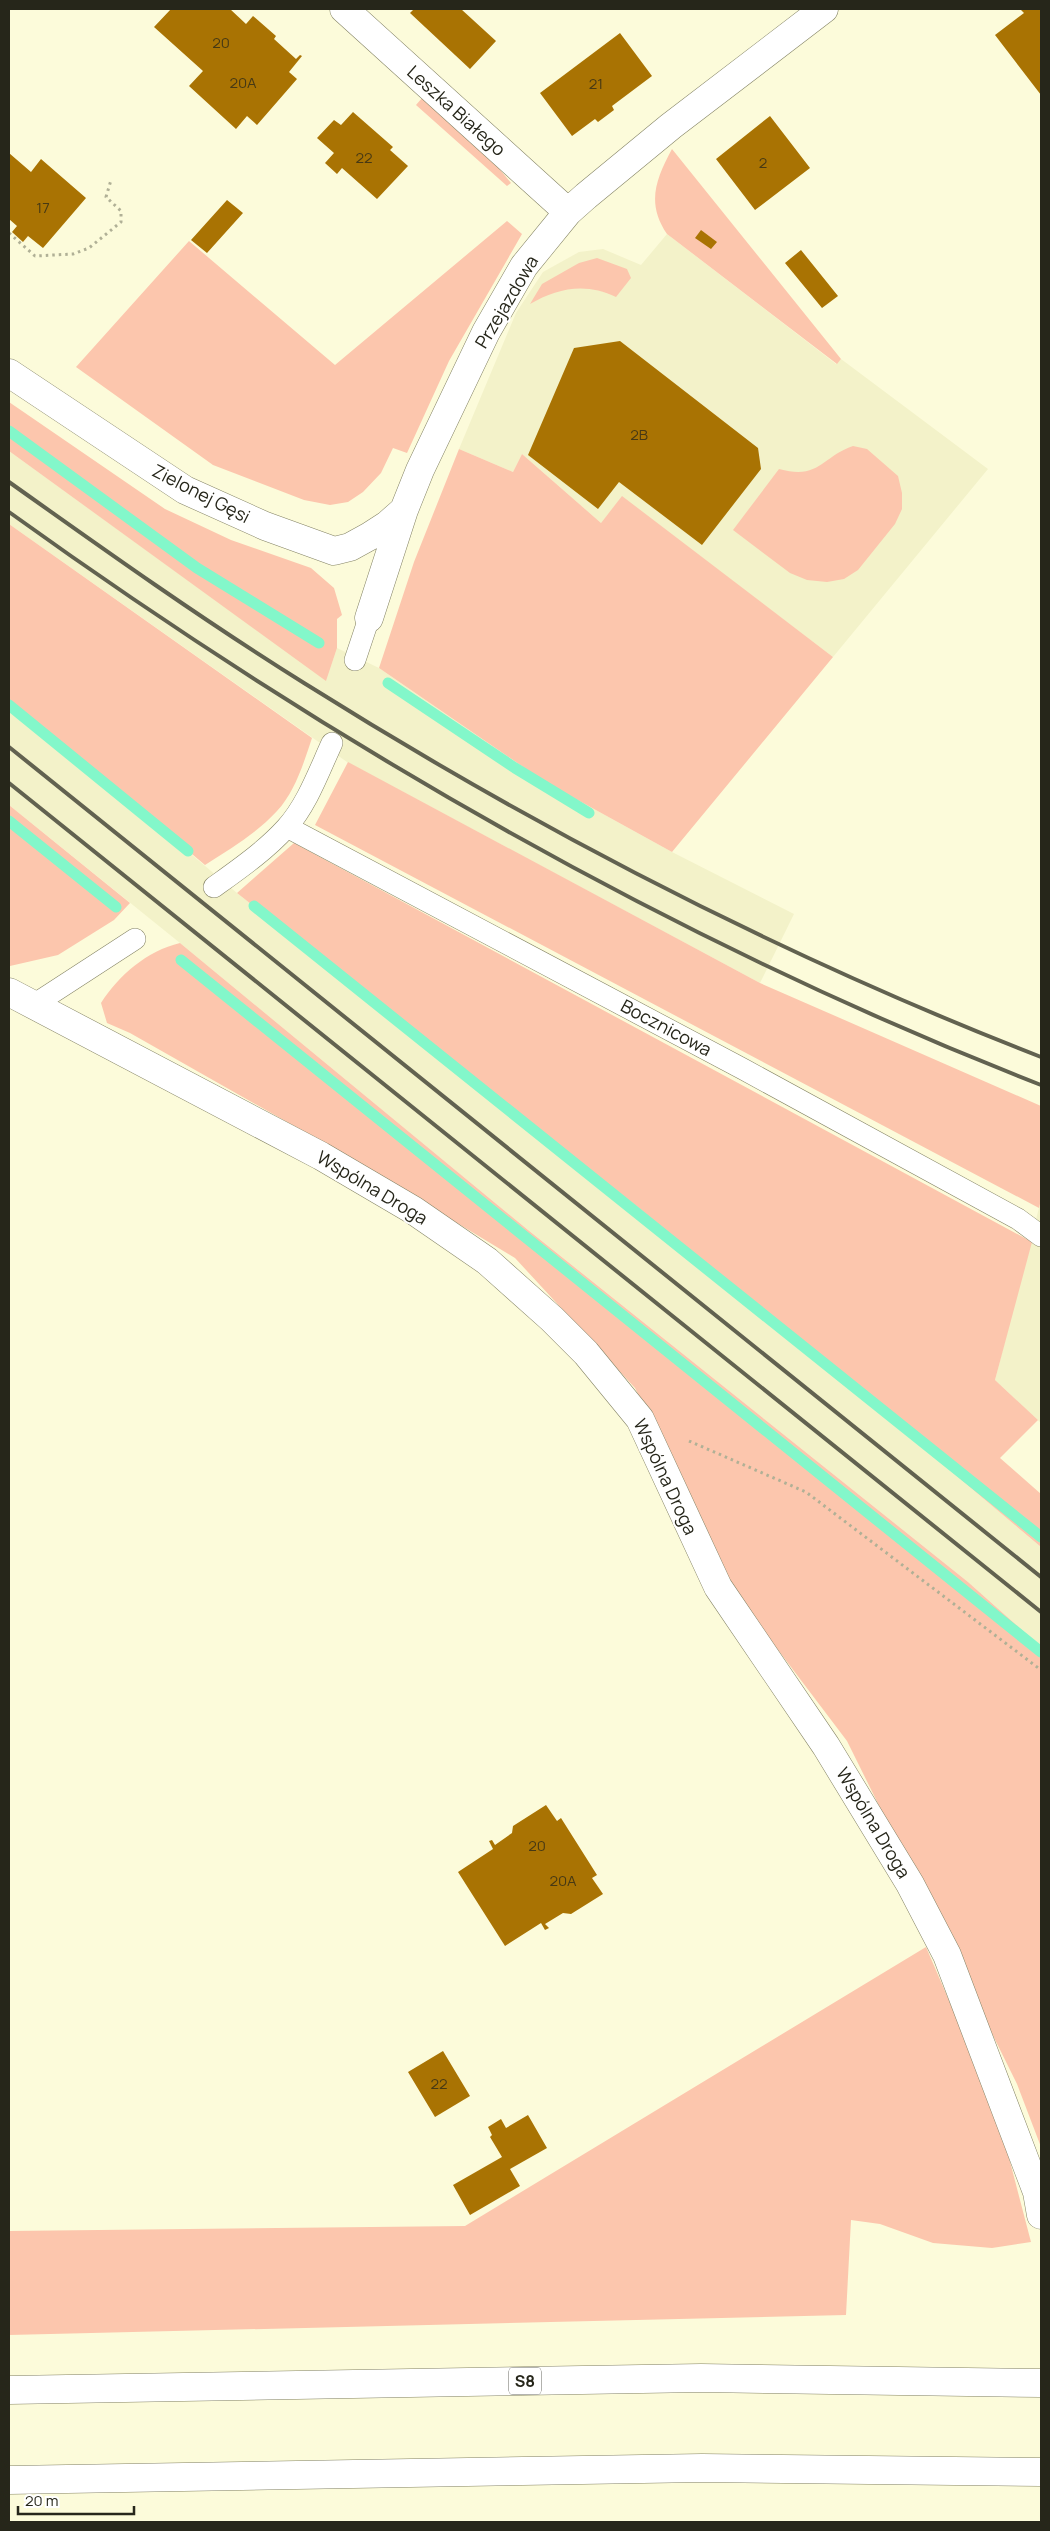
<svg xmlns="http://www.w3.org/2000/svg" width="1050" height="2531" viewBox="0 0 1050 2531" font-family="Manrope,sans-serif">
<style>
.built{fill:#f3f2c9}
.green{fill:#fcc6ad}
.lines{fill:none;stroke-linecap:round;stroke-linejoin:round}
.stream{stroke:#83f7ca;stroke-width:11}
.building{fill:#a97303}
.service-casing{stroke:#848365;stroke-width:22}
.minor-casing{stroke:#848365;stroke-width:29}
.motorway-casing{stroke:#848365;stroke-width:29}
.path{stroke:#b0b096;stroke-width:3;stroke-dasharray:2.5 4;stroke-linecap:butt}
.service{stroke:#fff;stroke-width:21}
.minor{stroke:#fff;stroke-width:28}
.motorway{stroke:#fff;stroke-width:28}
.rail{stroke:#626250;stroke-width:4}
.labels{text-anchor:middle;stroke-width:4;stroke-linejoin:round;paint-order:stroke}
.number-label{font-size:15px;fill:#473914}
.shield{fill:#fff;stroke:#67675f;stroke-width:1}
.shield-label{font-size:16px;font-weight:bold;fill:#26261a}
.street-label{font-size:18px;fill:#26261a;stroke:#fff}
</style>
<rect width="100%" height="100%" fill="#fcfbda"/>
<path class="built" d="M 667,234 L 836,364 L 841,359 L 988,469 L 833,657 L 622,497 L 601,523 L 522,454 L 513,472 L 459,449 L 516,313 L 543,272 L 579,252 L 603,249 L 641,265 Z
M 9,451 L 326,680 L 337,648 L 379,668 L 545,782 L 672,852 L 794,914 L 760,983 L 347,762 L 9,524 Z
M 9,700 L 237,893 L 639,1208 L 1041,1547 L 1041,1647 L 968,1582 L 528,1230 L 180,943 L 9,805 Z
M 1041,1200 L 1041,1423 L 995,1380 Z"/>
<path class="green" d="M 422,98 L 497,166 L 511,183 L 507,186 L 416,105 Z
M 672,149 L 841,359 L 837,364 L 667,234 C 646,203 656,179 672,149 Z
M 507,221 L 522,234 L 449,361 L 407,453 L 393,448 L 381,473 L 363,492 L 348,502 L 330,505 L 304,500 L 213,465 L 76,367 L 189,241 L 335,365 Z
M 597,258 L 627,269 L 631,278 L 616,297 C 586,282 557,288 530,304 L 542,284 L 579,263 Z
M 9,402 L 165,509 L 231,540 L 311,568 L 334,588 L 342,615 L 337,619 L 337,648 L 326,681 L 9,451 Z
M 853,446 L 867,449 L 898,476 L 902,493 L 902,509 L 895,524 L 858,570 L 844,579 L 827,582 L 807,580 L 790,573 L 733,530 L 779,469 C 820,480 821,457 853,446 Z
M 459,449 L 513,472 L 522,454 L 601,523 L 622,496 L 833,657 L 672,852 L 545,782 L 379,668 L 414,562 Z
M 9,524 L 312,738 C 304,762 295,792 277,811 C 257,833 230,849 205,865 L 9,700 Z
M 348,762 L 760,983 L 1041,1106 L 1041,1200 L 1039,1208 L 315,825 Z
M 9,805 L 130,903 L 114,920 L 58,955 L 10,966 Z
M 294,843 L 1032,1242 L 995,1380 L 1038,1420 L 1000,1458 L 1041,1494 L 1041,1547 L 639,1208 L 237,893 Z
M 180,943 L 528,1230 L 968,1582 L 1041,1647 L 1041,2147 L 1017,2084 L 847,1741 L 735,1593 L 635,1388 L 515,1258 L 333,1148 L 130,1033 L 107,1023 L 101,1003 C 119,975 147,951 180,943 Z
M 926,1947 L 997,2112 L 1031,2242 L 992,2248 L 933,2243 L 880,2224 L 851,2220 L 846,2315 L 9,2335 L 9,2231 L 465,2226 Z"/>
<g class="lines">
<path class="stream" d="M 9,431 L 197,568 L 319,643
M 388,683 L 515,768 L 589,813
M 9,705 L 188,851
M 9,821 L 116,907
M 254,906 L 1041,1537
M 181,960 L 1041,1652"/>
</g>
<path class="building" d="M 171,9 L 230,9 L 246,24 L 253,16 L 276,36 L 274,39 L 296,59 L 300,55 L 302,56 L 289,72 L 297,79 L 257,125 L 247,116 L 236,129 L 189,86 L 203,71 L 154,27 Z
M 414,9 L 461,9 L 496,41 L 470,69 L 410,13 Z
M 1020,9 L 1041,9 L 1041,95 L 995,35 L 1024,13 Z
M 620,33 L 652,76 L 612,106 L 614,110 L 598,122 L 595,119 L 572,136 L 540,93 Z
M 353,112 L 393,147 L 390,150 L 408,166 L 377,199 L 342,168 L 337,174 L 325,163 L 334,153 L 317,138 L 334,120 L 341,125 Z
M 770,116 L 810,168 L 755,210 L 716,159 Z
M 9,153 L 31,172 L 41,159 L 86,198 L 43,248 L 28,236 L 23,242 L 12,232 L 17,226 L 9,219 Z
M 227,200 L 243,213 L 207,253 L 191,240 Z
M 701,230 L 717,242 L 711,249 L 695,238 Z
M 801,250 L 838,296 L 822,308 L 785,263 Z
M 620,341 L 758,448 L 761,469 L 702,545 L 619,482 L 598,509 L 528,455 L 574,348 Z
M 546,1805 L 557,1821 L 561,1818 L 597,1875 L 592,1878 L 603,1894 L 571,1914 L 563,1913 L 545,1924 L 549,1928 L 545,1930 L 541,1923 L 505,1946 L 458,1872 L 493,1849 L 489,1841 L 492,1840 L 495,1845 L 512,1833 L 513,1826 Z
M 443,2051 L 470,2096 L 435,2117 L 408,2072 Z
M 528,2115 L 547,2148 L 510,2169 L 520,2186 L 470,2215 L 453,2185 L 502,2157 L 490,2137 L 492,2135 L 488,2127 L 501,2119 L 506,2128 Z"/>
<g class="lines">
<g class="service-casing">
<path id="service" d="M 355,660 L 369,618
M 287,827 L 743,1069 L 1018,1219 L 1041,1236
M 214,887 C 239,869 265,851 286,828 C 307,805 319,771 332,743
M 35,1004 L 135,939"/>
</g>
<g class="minor-casing">
<path id="minor" d="M 344,9 L 568,212
M 9,373 L 185,490 L 265,526 L 334,551 L 350,547 L 370,536 L 387,525 L 404,510
M 369,618 L 404,510 L 420,470 L 486,332 L 524,266 L 568,212 L 586,196 L 671,126 L 824,9
M 9,992 L 321,1156 L 413,1210 L 487,1261 L 552,1319 L 586,1353 L 640,1419 L 718,1587 L 826,1746 L 910,1884 L 947,1955 L 1037,2192 L 1041,2215"/>
</g>
<g class="motorway-casing">
<path id="motorway" d="M 9,2390 L 701,2378 L 1041,2383
M 9,2480 L 702,2468 L 1041,2472"/>
</g>
<path class="path" d="M 9,233 L 35,256 L 73,254 L 89,248 L 121,222 L 121,211 L 106,197 L 111,180
M 689,1441 L 806,1492 L 1041,1670"/>
<use href="#service" class="service"/>
<use href="#minor" class="minor"/>
<use href="#motorway" class="motorway"/>
<path class="rail" d="M 9,482 C 106,551 203,620 304,683 C 538,830 784,957 1041,1057
M 9,512 C 330,743 672,941 1041,1085
M 9,747 L 1041,1577
M 9,783 L 1041,1612"/>
</g>
<g class="labels">
<g class="number-label">
<text x="221" y="48">20</text>
<text x="243" y="88">20A</text>
<text x="596" y="89">21</text>
<text x="364" y="163">22</text>
<text x="763" y="168">2</text>
<text x="43" y="213">17</text>
<text x="639" y="440">2B</text>
<text x="537" y="1851">20</text>
<text x="563" y="1886">20A</text>
<text x="439" y="2089">22</text>
</g>
<rect class="shield" x="509" y="2367.5" width="32" height="27" rx="4"/>
<g class="shield-label">
<text x="525" y="2387">S8</text>
</g>
<g class="street-label">
<text transform="translate(456 111) rotate(42)" y="6">Leszka Białego</text>
<text transform="translate(507 302) rotate(-59)" y="6">Przejazdowa</text>
<text transform="translate(201 494) rotate(27)" y="6">Zielonej Gęsi</text>
<text transform="translate(666 1028) rotate(28)" y="6">Bocznicowa</text>
<text transform="translate(372 1188) rotate(31)" y="6">Wspólna Droga</text>
<text transform="translate(665 1477) rotate(65)" y="6">Wspólna Droga</text>
<text transform="translate(873 1823) rotate(59)" y="6">Wspólna Droga</text>
</g>
</g>
<rect width="1050" height="2531" fill="none" stroke="#26261a" stroke-width="20"/>
<path d="M18 2506v8h116v-8" fill="none" stroke="#26261a" stroke-width="2.5"/>
<text x="25" y="2506" font-size="15" fill="#26261a" stroke="#ffffff" stroke-width="4" paint-order="stroke">20 m</text>
</svg>
